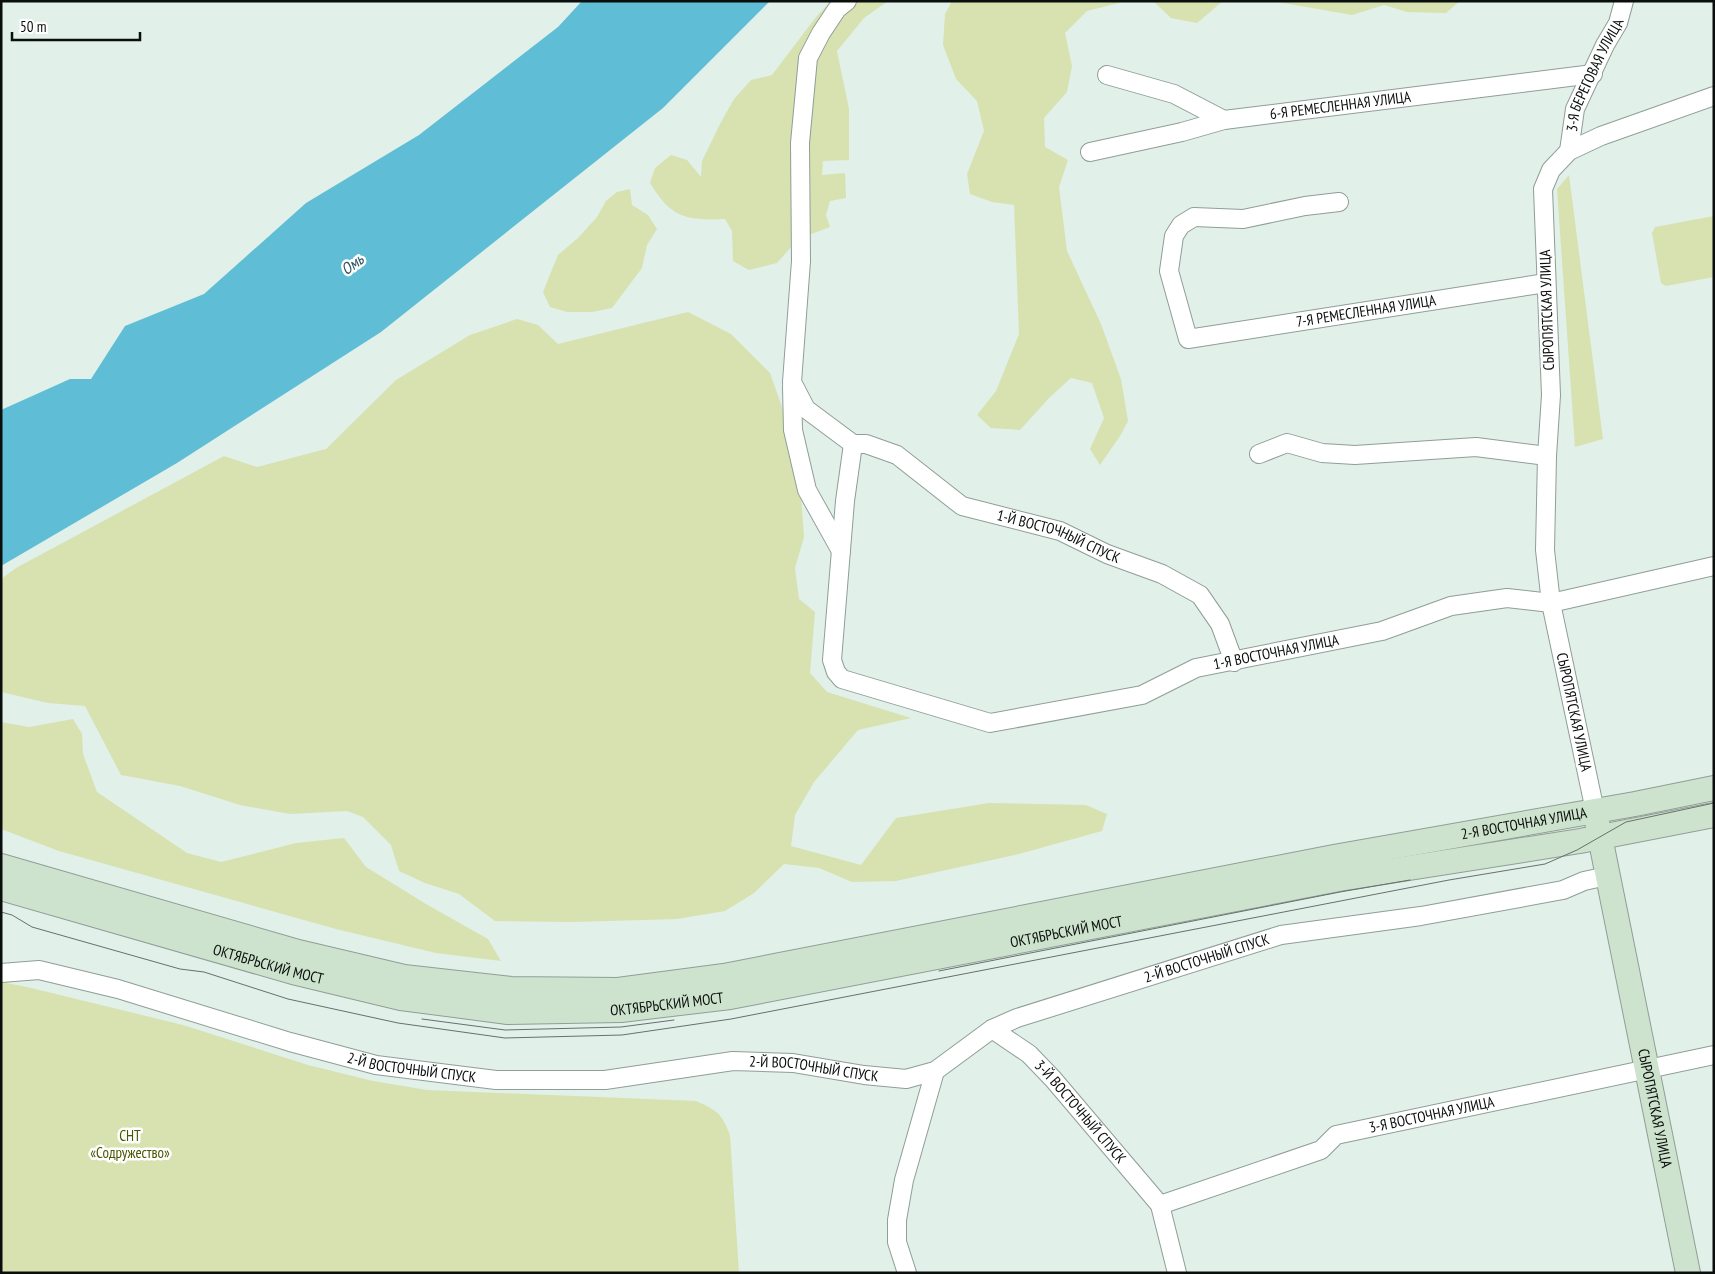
<svg xmlns="http://www.w3.org/2000/svg" width="1715" height="1274" viewBox="0 0 1715 1274" font-family="'PT Sans Narrow',sans-serif">
<style>
.green{fill:#d7e2b0}
.water{fill:#5fbed5}
.lines{fill:none;stroke-linecap:round;stroke-linejoin:round}
.street-casing{stroke:#8f9e97;stroke-width:20}
.secondary-casing{stroke:#8f9e97;stroke-width:26}
.street{stroke:#fff;stroke-width:18}
.secondary{stroke:#cee3cd;stroke-width:24}
.tram{stroke:#67706c;stroke-width:1}
.labels{text-anchor:middle;stroke-width:5;stroke-linejoin:round;paint-order:stroke}
.street-label{font-size:15px;fill:#0a0f0d;stroke:#fff}
.park-label{font-size:15px;fill:#4a5600;stroke:#fff}
.water-label{font-size:16px;font-style:italic;fill:#29535d;stroke:#fff}
</style>
<rect width="100%" height="100%" fill="#e1f0e9"/>
<path class="green" d="M 831,1 L 888,1 L 864,18 L 837,51 L 849,109 L 849,160 L 823,161 L 822,175 L 845,173 L 846,198 L 830,201 L 826,215 L 830,227 L 811,234 L 793,245 L 777,263 L 749,270 L 733,261 L 732,231 L 725,219 C 686,220 672,219 650,183 L 655,168 L 671,155 L 687,160 L 701,177 L 702,161 L 720,124 L 734,99 L 751,80 L 772,75 L 816,17 Z
M 952,1 L 1127,1 L 1087,11 L 1065,33 L 1072,66 L 1067,92 L 1044,118 L 1045,147 L 1068,160 L 1059,187 L 1067,251 L 1101,324 L 1121,379 L 1128,421 L 1120,436 L 1100,465 L 1090,449 L 1104,418 L 1092,383 L 1071,378 L 1050,397 L 1020,430 L 991,428 L 977,415 L 996,391 L 1019,334 L 1014,205 L 992,202 L 970,194 L 967,174 L 984,131 L 977,101 L 956,79 L 943,45 L 945,14 Z
M 1153,1 L 1223,1 L 1197,23 L 1171,18 Z
M 1272,1 L 1460,1 L 1446,13 L 1407,12 L 1384,5 L 1352,15 Z
M 1569,175 L 1603,439 L 1575,447 L 1557,189 Z
M 630,189 L 632,205 L 648,215 L 657,229 L 647,245 L 642,268 L 612,308 L 592,312 L 567,312 L 550,307 L 543,292 L 558,255 L 578,238 L 597,217 L 606,201 L 617,192 Z
M 1714,216 L 1714,277 L 1666,286 L 1661,283 L 1652,233 L 1655,227 Z
M 688,312 L 731,334 L 770,373 L 782,407 L 800,481 L 804,537 L 795,568 L 799,599 L 815,612 L 810,673 L 827,692 L 911,718 L 858,730 L 814,782 L 795,815 L 791,846 L 861,865 L 896,818 L 989,803 L 1086,805 L 1107,814 L 1102,831 L 1019,854 L 896,881 L 852,882 L 819,868 L 784,864 L 754,893 L 725,911 L 677,919 L 573,922 L 495,921 L 459,894 L 425,883 L 399,871 L 391,845 L 363,817 L 347,811 L 290,814 L 240,805 L 180,786 L 121,775 L 85,706 L 48,703 L 1,692 L 1,579 L 16,568 L 224,456 L 257,467 L 326,449 L 396,380 L 470,335 L 517,319 L 538,325 L 558,344 Z
M 73,719 L 82,734 L 83,754 L 97,792 L 187,853 L 221,862 L 296,843 L 344,838 L 366,867 L 426,904 L 488,939 L 501,961 L 436,953 L 336,929 L 59,851 L 1,829 L 1,722 L 29,727 Z
M 1,982 L 27,987 L 183,1025 L 308,1065 L 373,1081 L 427,1090 L 696,1101 C 717,1110 722,1114 730,1135 L 739,1273 L 1,1273 Z"/>
<path class="water" d="M 582,1 L 770,1 L 663,108 L 381,332 L 177,463 L 1,566 L 1,410 L 70,379 L 91,379 L 125,326 L 204,294 L 306,203 L 419,135 L 558,27 Z"/>
<g class="lines">
<g class="street-casing">
<g id="street">
<path d="M 847,1 L 837,9 L 821,33 L 808,58 L 800,143 L 801,261 L 792,382 L 806,409 L 853,444"/>
<path d="M 1107,75 L 1174,94 L 1224,120"/>
<path id="s1" d="M 1569,151 L 1575,109 L 1605,45 L 1618,23 L 1624,1"/>
<path id="s2" d="M 1090,152 L 1182,132 L 1224,120 L 1593,74"/>
<path id="s3" d="M 1339,202 L 1305,206 L 1243,219 L 1194,217 L 1181,225 L 1174,236 L 1169,271 L 1188,339 L 1546,283"/>
<path d="M 792,387 L 793,430 L 807,490 L 841,551"/>
<path id="s4" d="M 853,444 L 845,501 L 832,660 L 836,672 L 842,679 L 990,723 L 1142,695 L 1196,668 L 1382,631 L 1451,606 L 1507,598 L 1551,603 L 1714,566"/>
<path id="s5" d="M 853,444 L 866,444 L 897,455 L 962,506 L 1060,531 L 1107,554 L 1162,574 L 1200,595 L 1220,624 L 1234,662"/>
<path d="M 1259,454 L 1287,443 L 1322,453 L 1355,455 L 1476,447 L 1547,456"/>
<path d="M 1595,811 L 1551,603 L 1545,550 L 1547,456 L 1551,395 L 1543,189 L 1551,170 L 1569,151 L 1601,136 L 1714,96"/>
<path id="s6" d="M 1,973 L 39,970 L 118,989 L 290,1042 L 376,1065 L 496,1080 L 605,1080 L 733,1061 L 793,1063 L 864,1075 L 906,1079 L 935,1071 L 992,1029 L 1017,1018 L 1281,935 L 1421,916 L 1563,890 L 1584,881 L 1607,876"/>
<path id="s7" d="M 992,1029 L 1029,1054 L 1053,1079 L 1160,1205 L 1177,1273"/>
<path id="s8" d="M 1160,1205 L 1321,1150 L 1336,1135 L 1714,1055"/>
<path d="M 907,1273 L 897,1242 L 897,1220 L 904,1180 L 935,1071"/>
</g>
</g>
<g class="secondary-casing">
<g id="secondary">
<path id="s9" d="M 1597,822 L 1688,1273"/>
<path id="s10" d="M 1,866 L 298,952 L 404,977 L 511,989 L 618,990 L 724,976 L 1334,857 L 1635,804 L 1714,788"/>
<path id="s11" d="M 1,888 L 293,972 L 401,998 L 508,1012 L 621,1010 L 730,997 L 1339,879 L 1580,841 L 1714,815"/>
</g>
</g>
<use href="#street" class="street"/>
<use href="#secondary" class="secondary"/>
<path class="tram" d="M 1,912 L 12,915 L 32,927 L 180,969 L 204,972 L 288,999 L 398,1023 L 505,1038 L 622,1035 L 731,1019 L 1449,880 L 1545,864 L 1577,850 L 1626,822 L 1714,803
M 939,971 L 1340,892 L 1410,880
M 422,1019 L 505,1030 L 621,1027 L 674,1020"/>
</g>
<g class="labels">
<g class="street-label">
<text dy="5" stroke="none"><textPath href="#s1" startOffset="81">3-Я БЕРЕГОВАЯ УЛИЦА</textPath></text>
<text dy="5" stroke="none"><textPath href="#s2" startOffset="255">6-Я РЕМЕСЛЕННАЯ УЛИЦА</textPath></text>
<text transform="translate(1547 310) rotate(-92)" y="5">СЫРОПЯТСКАЯ УЛИЦА</text>
<text dy="5" stroke="none"><textPath href="#s3" startOffset="461">7-Я РЕМЕСЛЕННАЯ УЛИЦА</textPath></text>
<text dy="5" stroke="none"><textPath href="#s5" startOffset="230">1-Й ВОСТОЧНЫЙ СПУСК</textPath></text>
<text dy="5" stroke="none"><textPath href="#s4" startOffset="690">1-Я ВОСТОЧНАЯ УЛИЦА</textPath></text>
<text transform="translate(1574 712) rotate(78)" y="5">СЫРОПЯТСКАЯ УЛИЦА</text>
<text dy="5" stroke="none"><textPath href="#s10" startOffset="1554">2-Я ВОСТОЧНАЯ УЛИЦА</textPath></text>
<text dy="5" stroke="none"><textPath href="#s11" startOffset="1088">ОКТЯБРЬСКИЙ МОСТ</textPath></text>
<text dy="5" stroke="none"><textPath href="#s6" startOffset="1249">2-Й ВОСТОЧНЫЙ СПУСК</textPath></text>
<text dy="5" stroke="none"><textPath href="#s11" startOffset="278">ОКТЯБРЬСКИЙ МОСТ</textPath></text>
<text dy="5" stroke="none"><textPath href="#s11" startOffset="682">ОКТЯБРЬСКИЙ МОСТ</textPath></text>
<text dy="5" stroke="none"><textPath href="#s6" startOffset="424">2-Й ВОСТОЧНЫЙ СПУСК</textPath></text>
<text dy="5" stroke="none"><textPath href="#s6" startOffset="829">2-Й ВОСТОЧНЫЙ СПУСК</textPath></text>
<text dy="5" stroke="none"><textPath href="#s9" startOffset="292">СЫРОПЯТСКАЯ УЛИЦА</textPath></text>
<text dy="5" stroke="none"><textPath href="#s7" startOffset="122">3-Й ВОСТОЧНЫЙ СПУСК</textPath></text>
<text dy="5" stroke="none"><textPath href="#s8" startOffset="289">3-Я ВОСТОЧНАЯ УЛИЦА</textPath></text>
</g>
<g class="park-label">
<text x="130" y="1141">СНТ<tspan x="130" dy="17">«Содружество»</tspan></text>
</g>
<g class="water-label">
<text transform="translate(352 264) rotate(-37)" y="6">Омь</text>
</g>
</g>
<rect width="1715" height="1274" fill="none" stroke="#0a0f0d" stroke-width="5"/>
<path d="M12 32v8h128v-8" fill="none" stroke="#0a0f0d" stroke-width="2.5"/>
<text x="20" y="32" font-size="15" fill="#0a0f0d" stroke="#ffffff" stroke-width="4" paint-order="stroke">50 m</text>
</svg>
